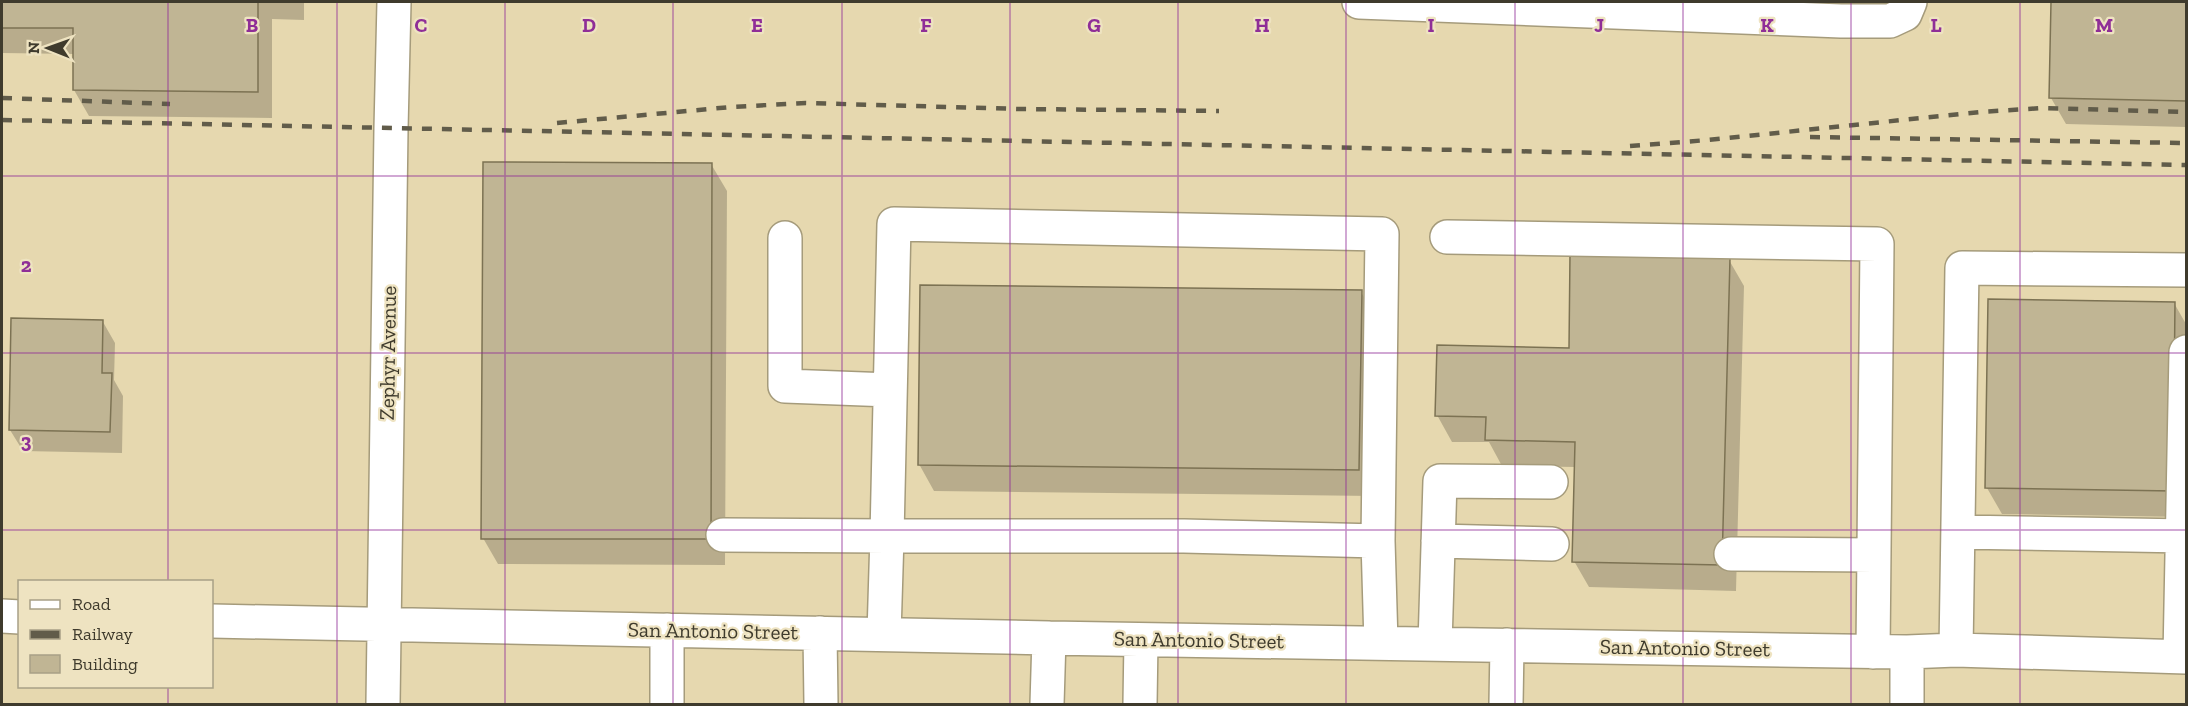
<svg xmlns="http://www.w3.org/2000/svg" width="2188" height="706" viewBox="0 0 2188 706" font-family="'Zilla Slab',serif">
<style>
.built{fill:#e6d8af;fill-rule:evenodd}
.shadow{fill:#0003}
.building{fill:#c0b594;stroke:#7c7253;stroke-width:1.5}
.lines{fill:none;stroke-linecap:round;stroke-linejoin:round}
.minor-casing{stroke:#a59b7b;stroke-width:36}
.minor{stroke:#fff;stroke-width:33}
.rail{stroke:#615c4a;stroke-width:4.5;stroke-dasharray:10 10;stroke-linecap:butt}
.grid{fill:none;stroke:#8f2e97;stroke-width:1.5;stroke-opacity:0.55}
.labels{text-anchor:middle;stroke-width:4.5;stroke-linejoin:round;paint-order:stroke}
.street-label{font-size:21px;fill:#3f3b2d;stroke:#eee3c1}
.grid-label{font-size:20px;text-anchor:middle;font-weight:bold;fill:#8f2e97;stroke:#eee3c1;stroke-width:4.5;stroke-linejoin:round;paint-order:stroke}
</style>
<rect width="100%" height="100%" fill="#eee3c1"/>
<path class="built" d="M 2,2 L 2186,2 L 2186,704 L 2,704 ZM 20,582 L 212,582 L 212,686 L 20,686 Z"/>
<path class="shadow" d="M 2,2 L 304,2 L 304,20 L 272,19 L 272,118 L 89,116 L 74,90 L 74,54 L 2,53 Z
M 2053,2 L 2186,2 L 2186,127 L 2066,124 L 2051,98 Z
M 711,164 L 727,191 L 725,565 L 498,564 L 483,538 Z
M 1729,260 L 1744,286 L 1736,591 L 1589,587 L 1574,561 L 1576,467 L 1502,466 L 1489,442 L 1452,442 L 1437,415 L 1570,350 Z
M 1361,292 L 1376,318 L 1373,496 L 934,491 L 919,464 Z
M 2174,303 L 2186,324 L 2186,517 L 2002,514 L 1987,488 Z
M 103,322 L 115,343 L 114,380 L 123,396 L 122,453 L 23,451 L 10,430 Z"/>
<path class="building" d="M 2,2 L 258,2 L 258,92 L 73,90 L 73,28 L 2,28 Z
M 2051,2 L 2186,2 L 2186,101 L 2049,98 Z
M 483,162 L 712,163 L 711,539 L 481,539 Z
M 1570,254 L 1730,258 L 1722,565 L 1572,562 L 1575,442 L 1485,440 L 1486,417 L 1435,416 L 1437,345 L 1569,348 Z
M 920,285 L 1362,290 L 1359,470 L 918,465 Z
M 1988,299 L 2175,302 L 2173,491 L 1985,488 Z
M 11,318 L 103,320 L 102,373 L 112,373 L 110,432 L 9,430 Z"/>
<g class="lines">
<g class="minor-casing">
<path id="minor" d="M 1359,2 L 1841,21 L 1890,21 L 1905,14 L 1910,2
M 1447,237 L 1877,244 L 1873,652
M 785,238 L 785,386 L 890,390
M 1958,532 L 2186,536
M 723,535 L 887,536 L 884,634
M 1378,541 L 1382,234 L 894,224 L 887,536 L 1184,536 L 1378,541 L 1381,643
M 1438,541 L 1552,544
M 1731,554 L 1874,555
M 2,616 L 20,617
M 212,621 L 1049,638 L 1907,652 L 1956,650 L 2186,657
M 667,630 L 667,704
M 820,633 L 821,704
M 1435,644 L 1440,481 L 1551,482
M 1956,650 L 1962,268 L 2186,270
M 1907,652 L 1907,704
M 2180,657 L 2186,352
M 383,704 L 391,129 L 394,2
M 1047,704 L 1049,638
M 1140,704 L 1141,640
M 1506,704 L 1507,645"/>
</g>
<use href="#minor" class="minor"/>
<path class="rail" d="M 2,98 L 170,104
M 2,120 L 2186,165
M 557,123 L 731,107 L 806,103 L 1020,109 L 1219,111
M 1810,137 L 2186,143
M 1630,146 L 1708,140 L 1980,112 L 2042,108 L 2186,112"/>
</g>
<path class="grid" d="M 168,2 L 168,582M 337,2 L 337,704M 505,2 L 505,704M 673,2 L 673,704M 842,2 L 842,704M 1010,2 L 1010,704M 1178,2 L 1178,704M 1346,2 L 1346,704M 1515,2 L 1515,704M 1683,2 L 1683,704M 1851,2 L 1851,704M 2020,2 L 2020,704M 2,176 L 2186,176M 2,353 L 2186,353M 2,530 L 2186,530M 168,686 L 168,704"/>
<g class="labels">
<g class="street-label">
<text transform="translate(388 353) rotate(-89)" y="7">Zephyr Avenue</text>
<text transform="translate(713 631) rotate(1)" y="7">San Antonio Street</text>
<text transform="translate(1199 640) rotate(1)" y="7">San Antonio Street</text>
<text transform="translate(1685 648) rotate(1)" y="7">San Antonio Street</text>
</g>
</g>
<g class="grid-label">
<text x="252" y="32">B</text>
<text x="421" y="32">C</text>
<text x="589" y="32">D</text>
<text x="757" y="32">E</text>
<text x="926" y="32">F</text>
<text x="1094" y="32">G</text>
<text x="1262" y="32">H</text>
<text x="1431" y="32">I</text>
<text x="1599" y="32">J</text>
<text x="1767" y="32">K</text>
<text x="1936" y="32">L</text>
<text x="2104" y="32">M</text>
<text x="26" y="272">2</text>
<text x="26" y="448">3</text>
</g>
<rect width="2188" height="706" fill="none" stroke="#3f3b2d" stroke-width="6"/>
<rect x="18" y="580" width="195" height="108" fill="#eee3c1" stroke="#a8a086" stroke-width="1.5"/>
<rect x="30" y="600" width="30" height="9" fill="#ffffff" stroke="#a8a086" stroke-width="1.5"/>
<text x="72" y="610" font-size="18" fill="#3f3b2d">Road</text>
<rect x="30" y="630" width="30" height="9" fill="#615c4a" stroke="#a8a086" stroke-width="1.5"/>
<text x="72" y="640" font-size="18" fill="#3f3b2d">Railway</text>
<rect x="30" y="655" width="30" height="18" fill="#c0b594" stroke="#a8a086" stroke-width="1.5"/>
<text x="72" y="670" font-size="18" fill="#3f3b2d">Building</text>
<g transform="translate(48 48) rotate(271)" stroke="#eee3c1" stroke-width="4.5" paint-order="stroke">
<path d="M0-4.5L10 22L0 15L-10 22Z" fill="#3f3b2d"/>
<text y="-9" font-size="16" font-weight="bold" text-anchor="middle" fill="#3f3b2d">N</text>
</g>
</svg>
